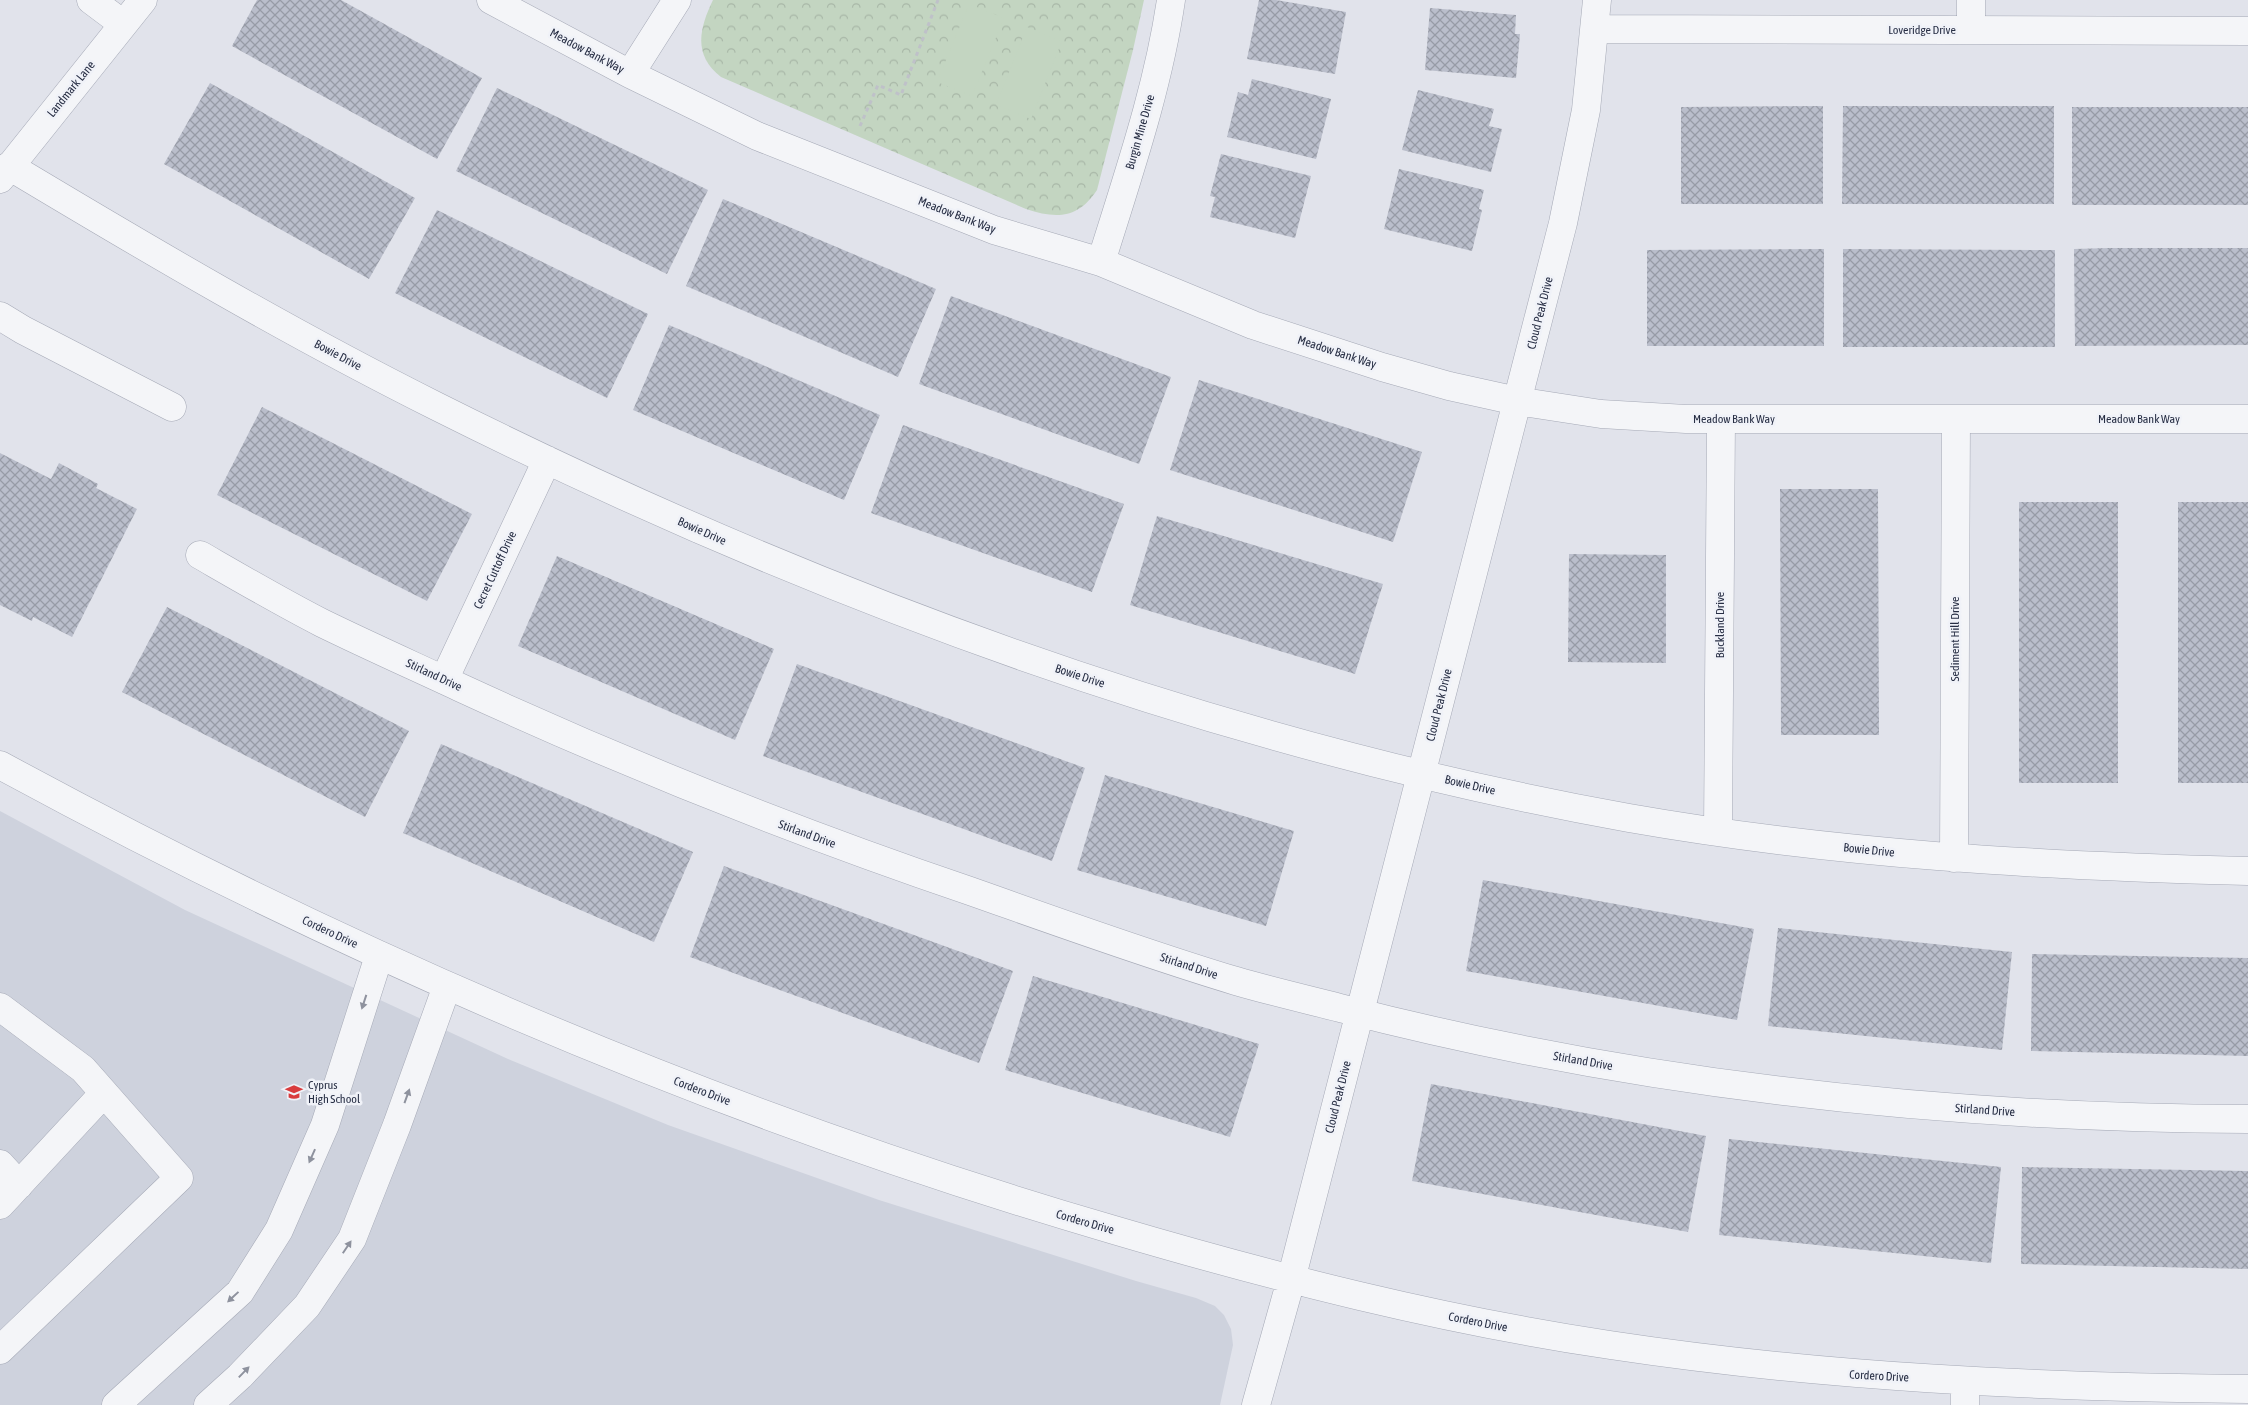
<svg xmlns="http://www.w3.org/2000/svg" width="2248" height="1405" viewBox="0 0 2248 1405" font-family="'Asap Condensed',sans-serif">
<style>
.built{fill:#ced2dd}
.park{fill:url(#park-crowns)}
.pitch{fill:#c3d5c1}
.building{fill:url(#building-cross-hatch)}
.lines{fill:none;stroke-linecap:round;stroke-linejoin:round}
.minor-casing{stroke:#a5a9b6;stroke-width:29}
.path{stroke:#bfc1c9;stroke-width:3;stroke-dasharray:4 4;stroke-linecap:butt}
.minor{stroke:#f4f5f8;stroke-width:28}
.oneway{fill:#8e929e}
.labels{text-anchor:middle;stroke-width:5;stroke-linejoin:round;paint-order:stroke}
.street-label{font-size:12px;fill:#272e44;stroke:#f0f2f8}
.poi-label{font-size:12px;fill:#272e44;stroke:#f0f2f8;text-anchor:start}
</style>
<defs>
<pattern id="park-crowns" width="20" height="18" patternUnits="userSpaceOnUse" patternTransform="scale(1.25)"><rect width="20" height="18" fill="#c3d5c1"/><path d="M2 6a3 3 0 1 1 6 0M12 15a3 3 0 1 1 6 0" fill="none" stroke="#a8b7a7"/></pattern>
<pattern id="building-cross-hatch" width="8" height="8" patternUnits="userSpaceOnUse" patternTransform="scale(1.25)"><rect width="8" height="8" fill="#babecb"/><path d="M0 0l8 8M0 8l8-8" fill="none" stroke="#979ba6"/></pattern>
</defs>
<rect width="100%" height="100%" fill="#e1e3eb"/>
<path class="built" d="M 0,811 L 185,910 L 508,1059 L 668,1125 L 879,1200 L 1136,1281 L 1196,1298 L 1215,1306 L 1224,1315 L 1231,1329 L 1233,1345 L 1220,1405 L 0,1405 Z"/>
<path class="park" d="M 713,0 L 1144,0 L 1133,50 L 1097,190 C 1078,219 1056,219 1026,209 L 721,77 C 693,55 699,29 713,0 Z"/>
<path class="pitch" d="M 969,4 L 1004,18 L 972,96 L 937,82 Z
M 1027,27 L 1062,41 L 1031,119 L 996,105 Z"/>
<path class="building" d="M 257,0 L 341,0 L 482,78 L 437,159 L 232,46 Z
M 1259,0 L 1276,0 L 1346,12 L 1335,74 L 1247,59 Z
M 1430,8 L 1516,15 L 1515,34 L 1520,34 L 1516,78 L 1425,70 Z
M 1252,79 L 1331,99 L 1316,159 L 1227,137 L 1238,92 L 1248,95 Z
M 210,83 L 415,198 L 369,279 L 164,164 Z
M 497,88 L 708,190 L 667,274 L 456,171 Z
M 1418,90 L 1494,109 L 1489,126 L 1502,129 L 1491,172 L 1402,150 Z
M 1823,106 L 1823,204 L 1681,204 L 1681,107 Z
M 1843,106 L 2054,106 L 2054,204 L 1842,204 Z
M 2072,107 L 2248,107 L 2248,205 L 2072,205 Z
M 1221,154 L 1311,176 L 1295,238 L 1210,217 L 1215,197 L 1210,196 Z
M 1399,169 L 1484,190 L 1479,209 L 1482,210 L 1472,251 L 1384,229 Z
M 723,199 L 936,289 L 898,377 L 686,286 Z
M 437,210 L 648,314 L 607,398 L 395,293 Z
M 2109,248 L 2248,248 L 2248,345 L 2075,346 L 2074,249 Z
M 1824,249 L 1824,346 L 1647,346 L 1647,250 Z
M 1843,249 L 2055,250 L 2055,347 L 1843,347 Z
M 951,296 L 1171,377 L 1139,464 L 919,384 Z
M 669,325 L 880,415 L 844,500 L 633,410 Z
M 1199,380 L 1422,452 L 1393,542 L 1170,470 Z
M 262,407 L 472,514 L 427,601 L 217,495 Z
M 903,425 L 1124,504 L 1092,592 L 871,513 Z
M 0,453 L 51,479 L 59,463 L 98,484 L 96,488 L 137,509 L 72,637 L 33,617 L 32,621 L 0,605 Z
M 1780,489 L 1878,489 L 1879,735 L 1781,735 Z
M 2019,502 L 2118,502 L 2118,783 L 2019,783 Z
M 2178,502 L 2248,502 L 2248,783 L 2178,783 Z
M 1157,516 L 1383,584 L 1355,674 L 1130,605 Z
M 1569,554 L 1666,555 L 1666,663 L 1568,662 Z
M 557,556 L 774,649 L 735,740 L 518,646 Z
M 167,607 L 409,731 L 365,817 L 122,692 Z
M 797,664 L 1085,768 L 1052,861 L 763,756 Z
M 441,744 L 693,852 L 654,942 L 403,833 Z
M 1105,775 L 1294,831 L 1266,926 L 1077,870 Z
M 724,866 L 1013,971 L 979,1063 L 690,957 Z
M 1483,880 L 1754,929 L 1737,1020 L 1466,971 Z
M 1778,928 L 2012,952 L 2002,1050 L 1768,1026 Z
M 2032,954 L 2248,958 L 2248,1056 L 2031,1051 Z
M 1033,976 L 1259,1044 L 1230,1137 L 1005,1070 Z
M 1431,1084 L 1706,1136 L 1688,1232 L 1412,1181 Z
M 1729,1139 L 2001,1167 L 1991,1263 L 1719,1235 Z
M 2022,1167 L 2248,1171 L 2248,1269 L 2021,1264 Z"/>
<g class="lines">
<g class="minor-casing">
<path id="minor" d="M 91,0 L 123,24
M 491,0 L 630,74 L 757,136 L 994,230 L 1101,262 L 1253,325 L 1382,367 L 1449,386 L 1517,401 L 1601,414 L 1686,419 L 2248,419
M 1971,0 L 1971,30
M 1595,29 L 2248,31
M 630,74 L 677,0
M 9,166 C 149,250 290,333 436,406 C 813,595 1213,743 1629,818 C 1834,854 2041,866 2248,871
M 0,179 L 143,0
M 1101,262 C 1128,175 1158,89 1171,0
M 0,316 L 23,330 L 172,407
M 200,555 C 240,578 281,602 322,623 C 367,645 414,666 459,687 C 626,764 796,832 970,891 C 1058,922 1146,954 1236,981 C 1270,991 1305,999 1340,1008 C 1637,1085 1942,1118 2248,1119
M 444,680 L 547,460
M 0,765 C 355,958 726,1117 1114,1230 C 1277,1278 1442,1320 1610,1345 C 1821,1377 2035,1387 2248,1389
M 1718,831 L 1721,419
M 1954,858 L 1956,419
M 0,1007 L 83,1069 L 179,1178 L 0,1350
M 0,1164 L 19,1185
M 0,1205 L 104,1093
M 1965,1381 L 1965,1405
M 116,1405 L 240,1292 L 279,1230 L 325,1125 L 379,956
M 208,1405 L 240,1376 L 307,1306 L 352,1239 L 397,1125 L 447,986
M 1256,1405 L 1291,1280 L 1563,223 L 1586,110 L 1597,0"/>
</g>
<path class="path" d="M 860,126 L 878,85 L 901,95 L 938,0"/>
<use href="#minor" class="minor"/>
</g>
<defs><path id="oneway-solid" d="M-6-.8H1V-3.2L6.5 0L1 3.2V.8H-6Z" transform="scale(1.25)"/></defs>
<g class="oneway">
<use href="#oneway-solid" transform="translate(364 1002) rotate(108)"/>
<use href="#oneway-solid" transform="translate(407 1096) rotate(-70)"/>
<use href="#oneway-solid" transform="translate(312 1156) rotate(114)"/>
<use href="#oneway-solid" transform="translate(347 1247) rotate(-56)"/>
<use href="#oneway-solid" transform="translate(233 1297) rotate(137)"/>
<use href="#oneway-solid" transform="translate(244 1372) rotate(-46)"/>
</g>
<defs>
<g id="school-bare" transform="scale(1.35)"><path d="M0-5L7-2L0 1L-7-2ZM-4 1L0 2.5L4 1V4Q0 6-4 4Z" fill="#d93c3e" stroke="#f0f2f8" stroke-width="2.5" paint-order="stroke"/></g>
</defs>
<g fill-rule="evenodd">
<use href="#school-bare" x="294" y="1092"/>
</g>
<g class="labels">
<g class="street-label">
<text x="1922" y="34">Loveridge Drive</text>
<text transform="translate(587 51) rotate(28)" y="4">Meadow Bank Way</text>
<text transform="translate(71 89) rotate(-51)" y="4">Landmark Lane</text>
<text transform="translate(1140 132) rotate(-74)" y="4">Burgin Mine Drive</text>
<text transform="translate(957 215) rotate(21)" y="4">Meadow Bank Way</text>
<text transform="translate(1540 313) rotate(-76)" y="4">Cloud Peak Drive</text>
<text transform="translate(1337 352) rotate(18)" y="4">Meadow Bank Way</text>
<text transform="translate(338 355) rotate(28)" y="4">Bowie Drive</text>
<text x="1734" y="423">Meadow Bank Way</text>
<text x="2139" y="423">Meadow Bank Way</text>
<text transform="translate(702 531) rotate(24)" y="4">Bowie Drive</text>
<text transform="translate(495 570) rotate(-65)" y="4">Cecret Cuttoff Drive</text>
<text transform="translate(1720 625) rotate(-90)" y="4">Buckland Drive</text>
<text transform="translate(1955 639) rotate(-90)" y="4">Sediment Hill Drive</text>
<text transform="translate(434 675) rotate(25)" y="4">Stirland Drive</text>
<text transform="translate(1080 676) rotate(18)" y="4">Bowie Drive</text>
<text transform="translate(1439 705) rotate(-76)" y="4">Cloud Peak Drive</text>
<text transform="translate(1470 785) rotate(13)" y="4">Bowie Drive</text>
<text transform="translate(807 834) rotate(20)" y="4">Stirland Drive</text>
<text transform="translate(1869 850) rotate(6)" y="4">Bowie Drive</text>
<text transform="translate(330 932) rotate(25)" y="4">Cordero Drive</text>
<text transform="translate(1189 966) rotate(18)" y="4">Stirland Drive</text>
<text transform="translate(1583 1061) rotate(10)" y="4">Stirland Drive</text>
<text transform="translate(702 1091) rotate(21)" y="4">Cordero Drive</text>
<text transform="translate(1338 1097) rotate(-76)" y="4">Cloud Peak Drive</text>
<text transform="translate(1985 1110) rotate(4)" y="4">Stirland Drive</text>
<text transform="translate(1085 1222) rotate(16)" y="4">Cordero Drive</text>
<text transform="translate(1478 1322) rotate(11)" y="4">Cordero Drive</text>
<text transform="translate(1879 1376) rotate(3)" y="4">Cordero Drive</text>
</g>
<g class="poi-label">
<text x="308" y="1089">Cyprus<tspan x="308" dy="14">High School</tspan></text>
</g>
</g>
</svg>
